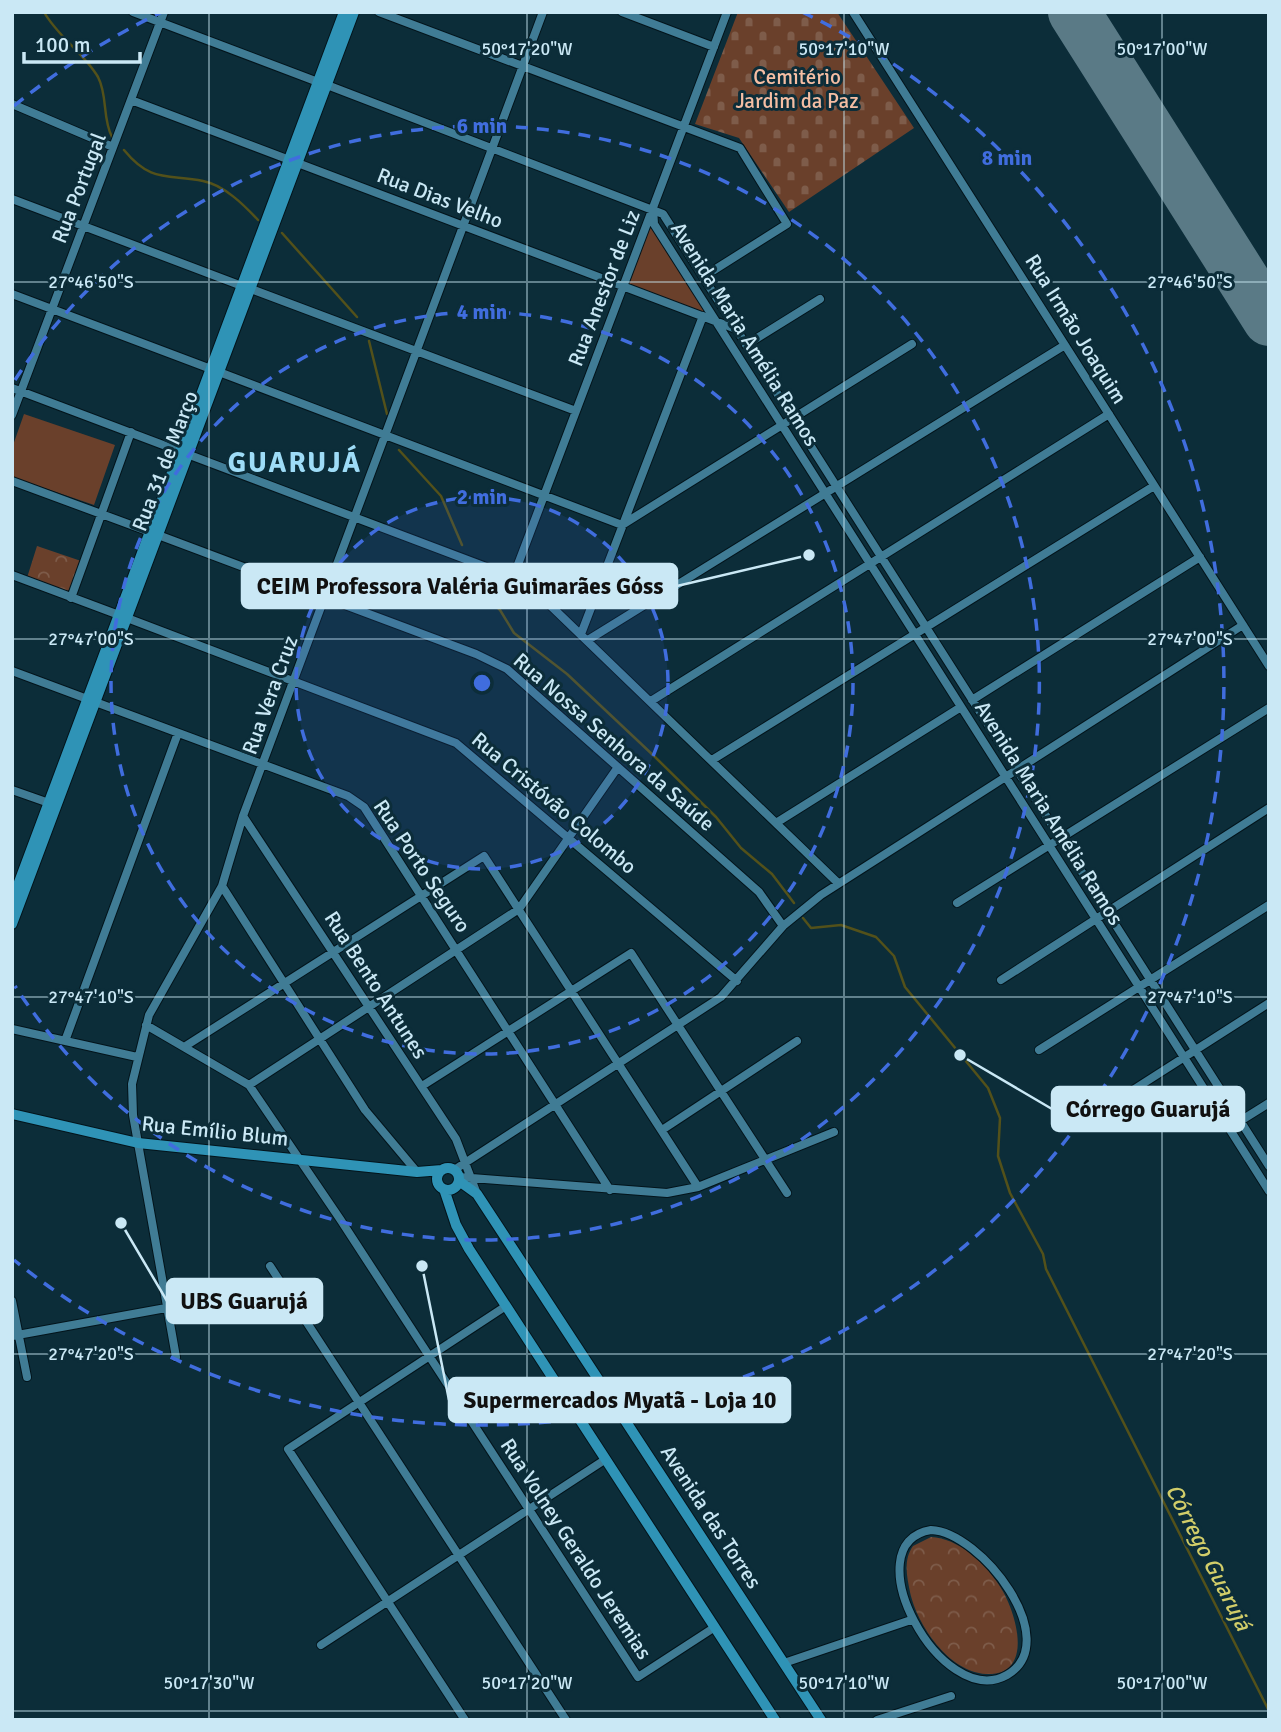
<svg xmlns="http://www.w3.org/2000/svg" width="1281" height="1732" viewBox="0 0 1281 1732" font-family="Signika,sans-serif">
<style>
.grass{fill:#6a402b}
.cemetery{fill:url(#cemetery-stones)}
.park{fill:url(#park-crowns)}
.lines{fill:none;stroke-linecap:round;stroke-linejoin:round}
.stream{stroke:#53511a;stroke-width:2.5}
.runway{stroke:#5a7a86;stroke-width:52}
.minor-casing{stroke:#03141b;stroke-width:10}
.major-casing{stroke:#03141b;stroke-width:12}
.minor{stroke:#407c95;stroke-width:8}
.major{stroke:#2f93b6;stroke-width:10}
.ticks{fill:none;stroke:#cae8f5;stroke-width:2;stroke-opacity:0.45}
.ring{fill:none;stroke:#406dde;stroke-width:3.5;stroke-dasharray:12 9}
.labels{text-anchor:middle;stroke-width:6;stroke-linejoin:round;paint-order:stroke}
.park-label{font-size:21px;fill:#f5bea3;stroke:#0c2d39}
.street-label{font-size:21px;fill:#cae8f5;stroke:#0c2d39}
.water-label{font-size:23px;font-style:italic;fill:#d1cd69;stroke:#0c2d39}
.district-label{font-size:28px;font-weight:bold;letter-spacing:2px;fill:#9edcf7;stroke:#0c2d39}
.ticks-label{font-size:18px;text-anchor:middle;fill:#cae8f5;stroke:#0c2d39;stroke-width:6;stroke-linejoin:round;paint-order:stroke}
.centre{fill:#406dde;stroke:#0c2d39;stroke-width:3.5}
.ring-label{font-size:21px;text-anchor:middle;font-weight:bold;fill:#406dde;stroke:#0c2d39;stroke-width:6;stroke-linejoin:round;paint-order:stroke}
.leader{fill:none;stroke:#cae8f5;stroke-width:2.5}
.callout-dot{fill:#cae8f5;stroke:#0c2d39;stroke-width:2.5}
.callout{fill:#cae8f5;stroke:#cae8f5;stroke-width:2.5}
.callout-label{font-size:23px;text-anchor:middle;font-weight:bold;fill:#111}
</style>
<defs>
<pattern id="cemetery-stones" width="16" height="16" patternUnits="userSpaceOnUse" patternTransform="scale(1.75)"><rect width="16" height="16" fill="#6a402b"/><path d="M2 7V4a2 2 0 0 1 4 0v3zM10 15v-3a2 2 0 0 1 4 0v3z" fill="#7e5c4a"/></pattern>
<pattern id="park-crowns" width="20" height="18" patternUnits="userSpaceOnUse" patternTransform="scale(1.75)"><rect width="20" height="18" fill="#6a402b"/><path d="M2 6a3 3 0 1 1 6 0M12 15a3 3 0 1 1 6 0" fill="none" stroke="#7e5c4a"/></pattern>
</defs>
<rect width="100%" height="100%" fill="#0c2d39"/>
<path class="grass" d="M 653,208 L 654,224 L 716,321 L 624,286 Z
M 24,414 L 115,445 L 94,505 L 12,477 L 12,448 Z"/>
<path class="cemetery" d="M 738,12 L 837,12 L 914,128 L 789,212 L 739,138 L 695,124 Z"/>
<path class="park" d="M 37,546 L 84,562 L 71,598 L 26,581 Z
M 931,1537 C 958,1538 985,1563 999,1585 C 1015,1608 1037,1676 986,1674 C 949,1672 917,1625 910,1592 C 907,1577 903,1560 913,1546 Z"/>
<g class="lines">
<path class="stream" d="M 44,12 C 58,37 84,53 98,77 C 108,96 102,118 112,137
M 124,150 C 151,183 167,174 203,181 C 224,185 244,205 258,220
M 282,233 L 357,317
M 369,341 L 387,414
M 399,450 L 441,496 L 462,545
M 471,566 L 481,591 L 500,610 L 514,633 L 567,674 L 654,756 L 716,817 L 741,848 L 772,874 L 794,903
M 803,918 L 811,928 L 841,925 L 876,937 L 894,956 L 905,987 L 988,1088 L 1000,1118 L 998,1156 L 1010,1193 L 1043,1254 L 1046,1269 L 1269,1711"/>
<path class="runway" d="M 1074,12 L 1269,320"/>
<g class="minor-casing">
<path id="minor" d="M 133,12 L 318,82
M 379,12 L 740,148 L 787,224 L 703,277
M 622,12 L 714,47
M 853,12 L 1269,666
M 327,85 L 663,214 L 1269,1166
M 131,100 L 736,329
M 12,104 L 113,147
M 12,199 L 242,286
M 653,208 L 654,224 L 1269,1191
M 251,289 L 576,411
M 12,294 L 211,369
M 746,345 L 820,299
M 219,372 L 622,525 L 912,344
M 12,388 L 526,582 L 838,883
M 12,415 L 164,12
M 12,481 L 150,532
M 158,535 L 476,654 L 507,669 L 759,892 L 783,926
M 12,575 L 119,615
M 514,575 L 727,12
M 71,598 L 131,432
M 127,618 L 456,743 L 737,981
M 581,634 L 703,316
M 588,640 L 1065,345
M 12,671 L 348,796 L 364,807 L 610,1190
M 972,700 L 1200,557
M 651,701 L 1109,414
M 712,760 L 1154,486
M 12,790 L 49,803
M 243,816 L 456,1139 L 477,1194
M 776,823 L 961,707
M 222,886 L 365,1110 L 417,1172
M 957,903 L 1269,708
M 1001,980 L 1269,808
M 146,1025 L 249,1085 L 340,1219 L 638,1677 L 715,1627
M 12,1029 L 137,1057
M 65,1041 L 178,733
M 184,1047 L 484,856 L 698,1187
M 1039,1050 L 1269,905
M 249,1085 L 519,909 L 618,767
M 422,1086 L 631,953 L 787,1193
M 1083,1122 L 1269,1003
M 1229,1128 L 1269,1103
M 662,1130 L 797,1041
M 454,1170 L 721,997 L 783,926 L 821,895 L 1243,625
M 459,1177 L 667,1193 L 698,1187 L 834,1132
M 270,1266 L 566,1720
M 12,1301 L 27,1377
M 12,1336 L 199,1302
M 176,1357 L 133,1115 L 132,1084 L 149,1015 L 222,886 L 243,816 L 543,12
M 931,1530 C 981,1532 1065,1641 1007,1675 C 941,1712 851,1543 931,1530 Z
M 321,1645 L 606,1459
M 784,1663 L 911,1620
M 465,1720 L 288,1449 L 506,1306
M 877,1720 L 951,1696"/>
</g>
<g class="major-casing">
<path id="major" d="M 12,901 L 344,12
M 12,924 L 354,12
M 12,1114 L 138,1143 L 417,1172 L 442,1170
M437 1179a11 11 0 1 1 22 0a11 11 0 1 1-22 0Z
M 459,1181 L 477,1194 L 821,1720
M 444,1189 L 456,1225 L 469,1249 L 775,1720"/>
</g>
<use href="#minor" class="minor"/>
<use href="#major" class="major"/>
</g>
<path class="ticks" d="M 209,12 L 209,1720M 527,12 L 527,1720M 844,12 L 844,1720M 1162,12 L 1162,1720M 12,282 L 1269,282M 12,639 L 1269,639M 12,997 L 1269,997M 12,1354 L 1269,1354M 12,1711 L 1269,1711"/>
<circle cx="482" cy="683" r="186" fill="#406dde" fill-opacity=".12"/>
<g class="ring">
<circle cx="482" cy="683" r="186"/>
<circle cx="482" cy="683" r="371"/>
<path d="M15 380A557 557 0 1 1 15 986"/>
<path d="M14 106A743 743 0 0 1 162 12M802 12A743 743 0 1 1 14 1260"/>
</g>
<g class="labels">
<g class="park-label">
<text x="797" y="84">Cemitério<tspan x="797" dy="24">Jardim da Paz</tspan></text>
</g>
<g class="street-label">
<text transform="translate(79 188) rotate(-69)" y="7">Rua Portugal</text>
<text transform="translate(440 198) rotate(21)" y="7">Rua Dias Velho</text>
<text transform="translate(604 288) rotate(-69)" y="7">Rua Anestor de Liz</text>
<text transform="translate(1076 329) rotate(58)" y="7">Rua Irmão Joaquim</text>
<text transform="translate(745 334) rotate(58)" y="7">Avenida Maria Amélia Ramos</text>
<text transform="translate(165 461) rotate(-69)" y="7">Rua 31 de Março</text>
<text transform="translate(270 695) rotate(-70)" y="7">Rua Vera Cruz</text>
<text transform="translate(614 742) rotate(41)" y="7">Rua Nossa Senhora da Saúde</text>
<text transform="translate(554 803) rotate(40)" y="7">Rua Cristóvão Colombo</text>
<text transform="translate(1049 813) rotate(58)" y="7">Avenida Maria Amélia Ramos</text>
<text transform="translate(422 866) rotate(56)" y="7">Rua Porto Seguro</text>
<text transform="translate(376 985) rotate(57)" y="7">Rua Bento Antunes</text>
<text transform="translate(215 1131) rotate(6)" y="7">Rua Emílio Blum</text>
<text transform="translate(711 1517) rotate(57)" y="7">Avenida das Torres</text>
<text transform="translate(576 1549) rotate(57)" y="7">Rua Volney Geraldo Jeremias</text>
</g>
<g class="water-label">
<text transform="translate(1209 1557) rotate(63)" y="8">Córrego Guarujá</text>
</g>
<g class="district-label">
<text x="295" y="472">GUARUJÁ</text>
</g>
</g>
<g class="ticks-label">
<text x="527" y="55">50°17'20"W</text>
<text x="844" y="55">50°17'10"W</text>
<text x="1162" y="55">50°17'00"W</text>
<text x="91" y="288">27°46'50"S</text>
<text x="1190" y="288">27°46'50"S</text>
<text x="91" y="645">27°47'00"S</text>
<text x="1190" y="645">27°47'00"S</text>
<text x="91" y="1003">27°47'10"S</text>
<text x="1190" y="1003">27°47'10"S</text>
<text x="91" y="1360">27°47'20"S</text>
<text x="1190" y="1360">27°47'20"S</text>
<text x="209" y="1689">50°17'30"W</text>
<text x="527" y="1689">50°17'20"W</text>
<text x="844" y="1689">50°17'10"W</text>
<text x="1162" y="1689">50°17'00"W</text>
</g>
<circle cx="482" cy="683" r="10" class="centre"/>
<g class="ring-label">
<text x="482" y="133">6 min</text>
<text x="1007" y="165">8 min</text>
<text x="482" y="319">4 min</text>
<text x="482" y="504">2 min</text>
</g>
<path class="leader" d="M809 555L677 586M960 1055L1052 1109M121 1223L167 1301M422 1266L449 1400"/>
<g class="callout-dot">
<circle cx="809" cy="555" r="7"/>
<circle cx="960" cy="1055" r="7"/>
<circle cx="121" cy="1223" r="7"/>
<circle cx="422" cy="1266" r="7"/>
</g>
<g class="callout">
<rect x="242" y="564" width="435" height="44" rx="7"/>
<rect x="1052" y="1087" width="192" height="44" rx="7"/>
<rect x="167" y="1279" width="155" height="44" rx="7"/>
<rect x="449" y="1378" width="341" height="44" rx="7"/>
</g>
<g class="callout-label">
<text x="460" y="594">CEIM Professora Valéria Guimarães Góss</text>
<text x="1148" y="1117">Córrego Guarujá</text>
<text x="244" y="1309">UBS Guarujá</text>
<text x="620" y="1408">Supermercados Myatã - Loja 10</text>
</g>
<rect width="1281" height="1732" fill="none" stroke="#cae8f5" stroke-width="28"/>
<path d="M24 52v10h116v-10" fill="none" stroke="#cae8f5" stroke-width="3.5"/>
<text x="35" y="52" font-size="21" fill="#cae8f5" stroke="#0c2d39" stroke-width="5" paint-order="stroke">100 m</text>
</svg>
